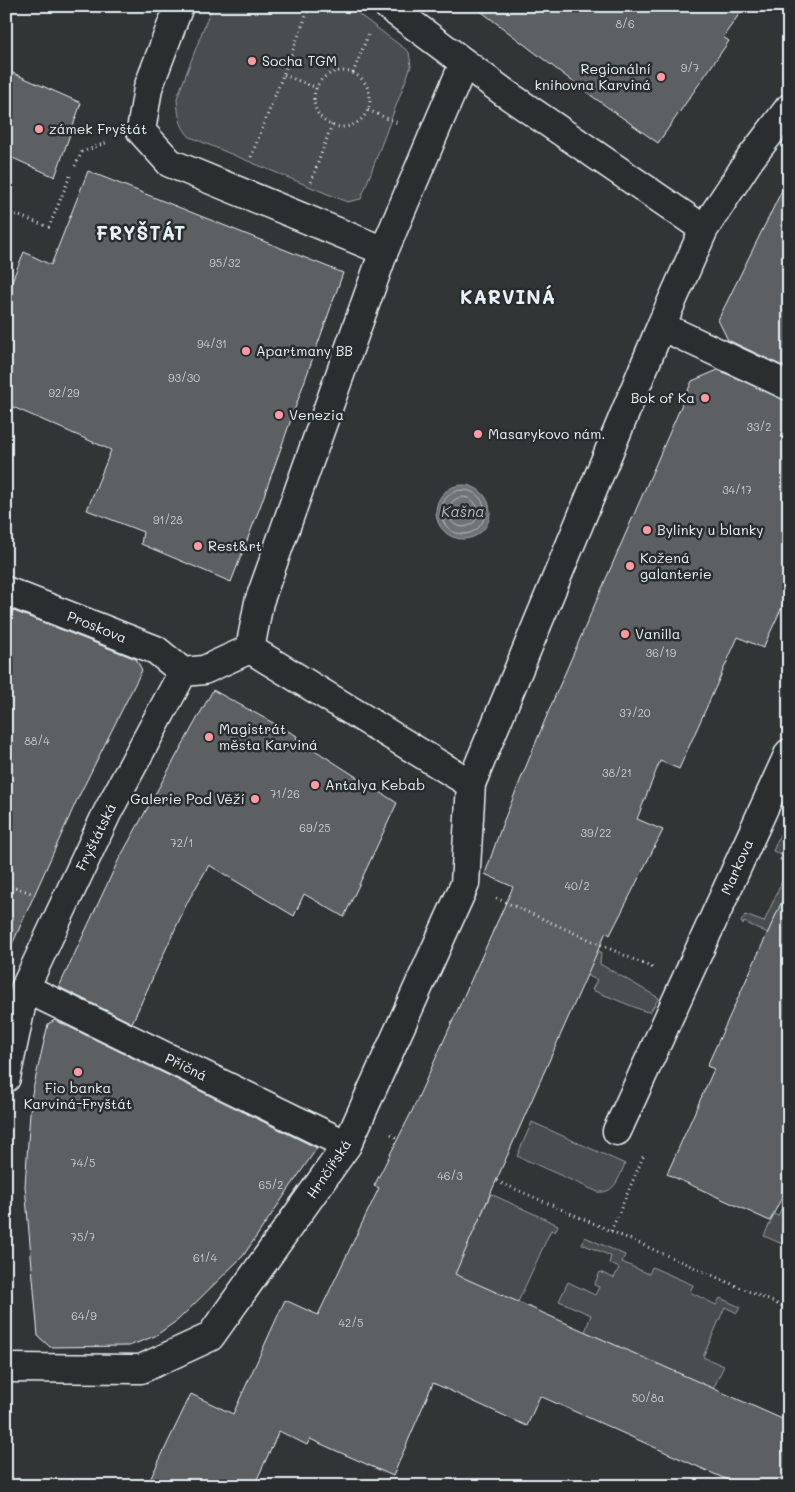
<svg xmlns="http://www.w3.org/2000/svg" width="795" height="1492" viewBox="0 0 795 1492" font-family="Mali,sans-serif">
<style>
.green{fill:#494d4f;stroke:#989fa4}
.water{fill:#6e7376;stroke:#9fa5aa}
.lines{fill:none;stroke-linecap:round;stroke-linejoin:round}
.shore{stroke:#b7bfc4;stroke-width:1}
.building{fill:#5c6063;stroke:#e8f1f8}
.minor-casing{stroke:#e8f1f8;stroke-width:31}
.path{stroke:#e8f1f8;stroke-width:3;stroke-dasharray:1 4;stroke-linecap:butt}
.minor{stroke:#2a2d2e;stroke-width:28}
.poi-dot{fill:#ff9aa2;stroke:#2a2d2e;stroke-width:2}
.labels{text-anchor:middle;stroke-width:5;stroke-linejoin:round;paint-order:stroke}
.number-label{font-size:11px;fill:#c5cdd3}
.poi-label{font-size:14px;fill:#e8f1f8;stroke:#2a2d2e;text-anchor:start}
.street-label{font-size:14px;fill:#e8f1f8;stroke:#2a2d2e}
.water-label{font-size:15px;font-style:italic;fill:#b1b8be;stroke:#2a2d2e}
.district-label{font-size:19px;font-weight:bold;letter-spacing:1px;fill:#e8f1f8;stroke:#2a2d2e}
</style>
<rect width="100%" height="100%" fill="#323536"/>
<filter id="ink" filterUnits="userSpaceOnUse"><feTurbulence type="fractalNoise" baseFrequency=".02" numOctaves="2"/><feDisplacementMap in="SourceGraphic" scale="10" xChannelSelector="R" yChannelSelector="G"/><feConvolveMatrix kernelMatrix="1 2 1 2 8 2 1 2 1" color-interpolation-filters="sRGB"/></filter>
<g filter="url(#ink)">
<path class="green" d="M 212,6 L 348,6 L 409,52 L 411,66 L 361,199 L 347,202 L 190,137 C 179,126 178,114 177,98 Z
M 781,832 L 789,834 L 789,859 L 773,851 Z
M 788,868 L 789,898 L 784,897 L 768,933 L 744,922 L 743,925 L 741,922 L 745,915 L 764,922 Z
M 506,904 L 601,952 L 600,964 L 659,998 L 650,1012 L 644,1011 L 592,990 L 597,980 L 492,933 Z
M 532,1122 L 625,1164 C 619,1177 615,1194 598,1192 L 517,1156 Z
M 789,1183 L 789,1247 L 764,1236 L 774,1214 L 778,1216 L 788,1194 L 784,1192 Z
M 491,1194 L 558,1225 L 555,1232 L 551,1230 L 518,1302 L 393,1364 L 351,1457 L 328,1447 L 452,1229 L 471,1237 Z
M 585,1237 L 625,1255 L 622,1262 L 649,1274 L 652,1267 L 693,1285 L 690,1292 L 716,1305 L 720,1298 L 740,1307 L 737,1313 L 725,1307 L 703,1357 L 724,1366 L 713,1389 L 585,1332 L 591,1315 L 559,1301 L 568,1282 L 595,1295 L 599,1287 L 594,1285 L 600,1272 L 614,1278 L 619,1268 L 609,1263 L 611,1256 L 582,1244 Z"/>
<path class="water" d="M436 512a27 27 0 1 1 54 0a27 27 0 1 1-54 0Z"/>
<g class="lines">
<path class="shore" d="M441 512a22 22 0 1 1 44 0a22 22 0 1 1-44 0Z
M448 512a15 15 0 1 1 30 0a15 15 0 1 1-30 0Z"/>
</g>
<path class="building" d="M 474,6 L 745,6 L 723,37 L 729,41 L 658,143 L 589,94 Z
M 6,70 L 81,103 L 55,177 L 6,155 Z
M 88,171 L 343,273 L 260,507 L 231,582 L 141,544 L 143,532 L 87,510 L 111,450 L 6,404 L 6,295 L 24,252 L 51,265 Z
M 789,176 L 789,369 L 728,340 L 718,320 Z
M 718,370 L 789,401 L 789,592 L 763,648 L 738,637 L 679,769 L 660,761 L 637,819 L 663,830 L 610,935 L 606,932 L 455,1274 L 789,1422 L 789,1467 L 780,1486 L 741,1486 L 540,1396 L 527,1426 L 433,1383 L 393,1476 L 310,1439 L 307,1445 L 279,1431 L 254,1486 L 147,1486 L 191,1394 L 233,1414 L 285,1300 L 318,1315 L 379,1188 L 374,1186 L 412,1111 L 513,887 L 485,874 L 502,825 L 552,703 L 692,381 Z
M 6,608 L 136,659 L 142,670 L 76,802 L 6,958 Z
M 213,690 L 297,736 L 296,738 L 397,803 L 344,917 L 304,894 L 294,916 L 209,865 L 188,901 L 132,1023 L 59,987 L 118,861 Z
M 789,886 L 789,1183 L 770,1221 L 667,1174 L 714,1069 L 707,1066 Z
M 55,1020 L 317,1148 L 243,1256 L 178,1320 L 155,1336 L 129,1346 L 50,1347 L 38,1336 L 25,1186 L 31,1098 L 48,1024 Z"/>
<g class="lines">
<g class="minor-casing">
<path id="minor" d="M 179,6 L 148,88 L 141,131 L 170,163 L 384,251
M 388,6 L 505,93 L 704,229
M 661,326 L 789,386
M 6,591 L 156,650 L 183,672
M 250,649 L 259,602 L 384,251 L 464,63
M 250,649 L 471,784
M 25,988 L 347,1145
M 6,1078 L 25,988 L 107,813 L 183,672 L 204,670 L 250,649
M 617,1131 L 789,753
M 6,1368 L 141,1369 L 210,1337 L 347,1145 L 465,884 L 471,784 L 661,326 L 704,229 L 750,159 L 789,108"/>
</g>
<path class="path" d="M314 99a28 28 0 1 1 56 0a28 28 0 1 1-56 0Z
M 353,73 L 368,35
M 284,75 L 317,88
M 368,110 L 400,124
M 251,157 L 310,6
M 75,166 L 82,152 L 108,142
M 311,182 L 332,124
M 6,211 L 49,227 L 70,176
M 780,859 L 789,863
M 6,884 L 31,893
M 496,898 L 653,968
M 391,1134 L 398,1138
M 497,1181 L 789,1309
M 611,1231 L 644,1155"/>
<use href="#minor" class="minor"/>
</g>
</g>
<g class="poi-dot">
<circle cx="252" cy="61" r="5"/>
<circle cx="661" cy="77" r="5"/>
<circle cx="39" cy="129" r="5"/>
<circle cx="246" cy="351" r="5"/>
<circle cx="705" cy="398" r="5"/>
<circle cx="279" cy="415" r="5"/>
<circle cx="478" cy="434" r="5"/>
<circle cx="647" cy="530" r="5"/>
<circle cx="198" cy="546" r="5"/>
<circle cx="630" cy="566" r="5"/>
<circle cx="625" cy="634" r="5"/>
<circle cx="209" cy="737" r="5"/>
<circle cx="315" cy="785" r="5"/>
<circle cx="255" cy="799" r="5"/>
<circle cx="78" cy="1072" r="5"/>
</g>
<g class="labels">
<g class="number-label">
<text x="625" y="28">8/6</text>
<text x="690" y="72">9/7</text>
<text x="225" y="267">95/32</text>
<text x="212" y="348">94/31</text>
<text x="184" y="382">93/30</text>
<text x="64" y="397">92/29</text>
<text x="759" y="431">33/2</text>
<text x="737" y="494">34/17</text>
<text x="168" y="524">91/28</text>
<text x="661" y="657">36/19</text>
<text x="635" y="717">37/20</text>
<text x="37" y="745">88/4</text>
<text x="617" y="777">38/21</text>
<text x="285" y="798">71/26</text>
<text x="315" y="832">69/25</text>
<text x="596" y="837">39/22</text>
<text x="182" y="847">72/1</text>
<text x="577" y="890">40/2</text>
<text x="83" y="1167">74/5</text>
<text x="450" y="1180">46/3</text>
<text x="271" y="1189">65/2</text>
<text x="83" y="1241">75/7</text>
<text x="205" y="1262">61/4</text>
<text x="84" y="1320">64/9</text>
<text x="351" y="1327">42/5</text>
<text x="648" y="1402">50/8a</text>
</g>
<g class="poi-label">
<text x="262" y="66">Socha TGM</text>
<text x="651" y="74" text-anchor="end">Regionální<tspan x="651" dy="16">knihovna Karviná</tspan></text>
<text x="49" y="134">zámek Fryštát</text>
<text x="256" y="356">Apartmany BB</text>
<text x="695" y="403" text-anchor="end">Bok of Ka</text>
<text x="289" y="420">Venezia</text>
<text x="488" y="439">Masarykovo nám.</text>
<text x="657" y="535">Bylinky u blanky</text>
<text x="208" y="551">Rest&amp;rt</text>
<text x="640" y="563">Kožená<tspan x="640" dy="16">galanterie</tspan></text>
<text x="635" y="639">Vanilla</text>
<text x="219" y="734">Magistrát<tspan x="219" dy="16">města Karviná</tspan></text>
<text x="325" y="790">Antalya Kebab</text>
<text x="245" y="804" text-anchor="end">Galerie Pod Věží</text>
<text x="78" y="1093" text-anchor="middle">Fio banka<tspan x="78" dy="16">Karviná-Fryštát</tspan></text>
</g>
<g class="street-label">
<text transform="translate(97 627) rotate(22)" y="5">Proskova</text>
<text transform="translate(96 837) rotate(-64)" y="5">Fryštátská</text>
<text transform="translate(737 867) rotate(-66)" y="5">Markova</text>
<text transform="translate(186 1067) rotate(26)" y="5">Příčná</text>
<text transform="translate(329 1169) rotate(-56)" y="5">Hrnčířská</text>
</g>
<g class="water-label">
<text x="463" y="517">Kašna</text>
</g>
<g class="district-label">
<text x="141" y="240">FRYŠTÁT</text>
<text x="508" y="304">KARVINÁ</text>
</g>
</g>
<rect width="795" height="1492" fill="none" stroke="#2a2d2e" stroke-width="25"/>
<rect x="12" y="12" width="770" height="1467" fill="none" stroke="#e8f1f8" stroke-width="2" filter="url(#ink)"/>
</svg>
